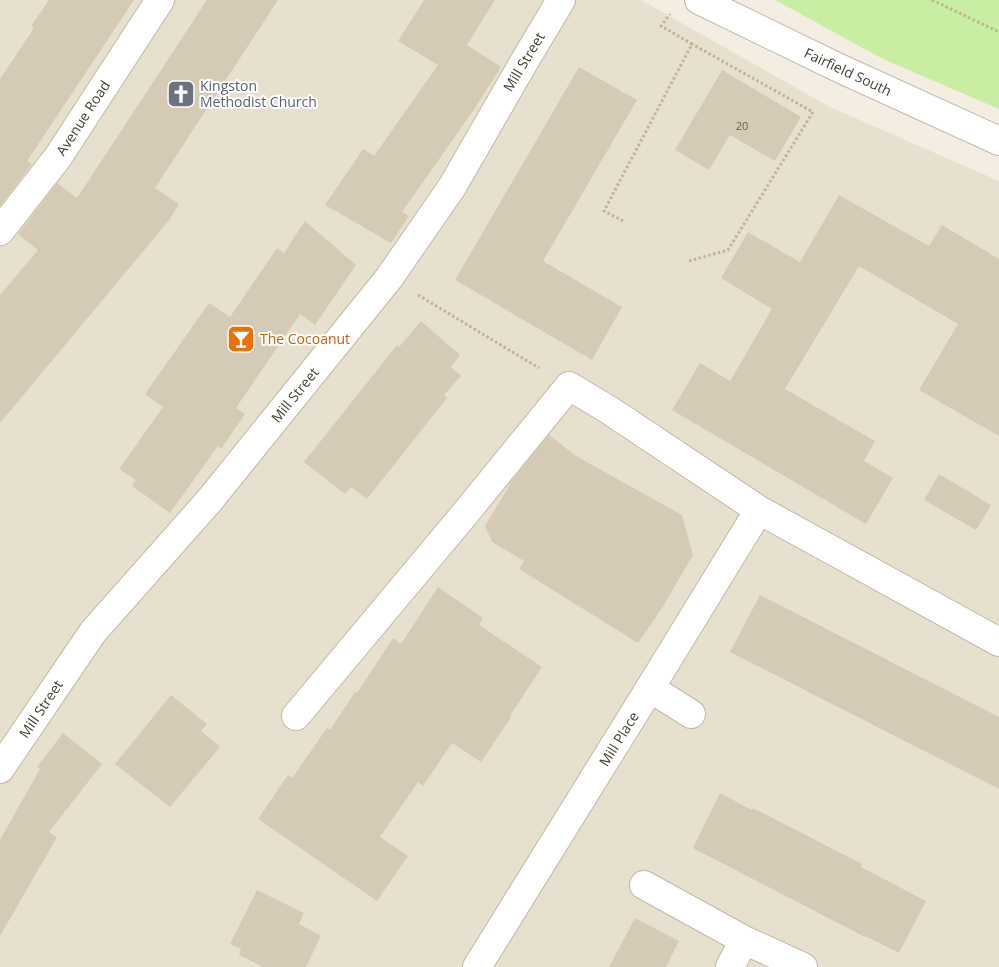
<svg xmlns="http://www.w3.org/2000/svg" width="999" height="967" viewBox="0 0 999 967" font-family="'Open Sans',sans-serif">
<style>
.residential{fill:#e8e0ce}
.green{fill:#caeda4}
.building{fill:#d5cab5}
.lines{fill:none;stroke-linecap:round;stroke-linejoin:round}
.minor-casing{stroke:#c1b9a6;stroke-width:30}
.path{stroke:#c3b392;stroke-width:3;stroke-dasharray:2.5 2.5;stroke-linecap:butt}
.minor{stroke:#fff;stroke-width:28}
.labels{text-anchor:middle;stroke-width:4;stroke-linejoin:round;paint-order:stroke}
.number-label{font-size:11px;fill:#686052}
.street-label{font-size:14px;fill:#443d31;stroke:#fff}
.worship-label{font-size:14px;fill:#5b616d;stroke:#fff;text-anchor:start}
.food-label{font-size:14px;fill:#c56008;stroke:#fff;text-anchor:start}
</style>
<rect width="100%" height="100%" fill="#f3eee1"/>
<path class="residential" d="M 0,0 L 641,0 L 830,107 L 999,181 L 999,967 L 0,967 Z"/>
<path class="green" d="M 775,0 L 999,0 L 999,109 L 883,59 Z"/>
<path class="building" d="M 49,0 L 134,0 L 27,161 L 32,164 L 0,206 L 0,79 L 34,28 L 31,26 Z
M 207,0 L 278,0 L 155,188 L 179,204 L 170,219 L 0,423 L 0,295 L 38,250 L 18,234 L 57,183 L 77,198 Z
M 424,0 L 495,0 L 467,45 L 501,67 L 473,111 L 402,212 L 409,216 L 391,243 L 325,205 L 363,149 L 374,156 L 438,65 L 398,41 Z
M 579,67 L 637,100 L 543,261 L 622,307 L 592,360 L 455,280 Z
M 722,70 L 801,117 L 775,161 L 730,135 L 709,170 L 675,150 Z
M 839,195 L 929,246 L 942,225 L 999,259 L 999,436 L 919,390 L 958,324 L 859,266 L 785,389 L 875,441 L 864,461 L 893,478 L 866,524 L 672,410 L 700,363 L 730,381 L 772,309 L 721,278 L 748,232 L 800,262 Z
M 305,221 L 356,265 L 315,325 L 300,314 L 236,408 L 245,414 L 221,449 L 218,446 L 170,513 L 132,486 L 136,480 L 119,469 L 163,407 L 145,394 L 209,303 L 230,317 L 277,248 L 284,253 Z
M 421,321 L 460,355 L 451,367 L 461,376 L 444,395 L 447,398 L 367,499 L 351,487 L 345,494 L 304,462 L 397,345 L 399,347 Z
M 549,435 L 576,456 L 682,515 L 693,555 L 662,608 L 638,643 L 519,569 L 524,561 L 492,542 L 485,526 L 514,478 Z
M 939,474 L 991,505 L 976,530 L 924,500 Z
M 438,587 L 483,618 L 479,625 L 542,667 L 510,716 L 511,717 L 481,762 L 452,743 L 423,786 L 418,782 L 380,837 L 408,856 L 377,901 L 258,819 L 288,775 L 292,778 L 327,728 L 330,730 L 355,692 L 357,693 L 393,638 L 401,644 Z
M 760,595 L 999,717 L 999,789 L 730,652 Z
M 171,695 L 207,724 L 201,731 L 220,747 L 170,807 L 115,764 Z
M 63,733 L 102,764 L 49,832 L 57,837 L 0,936 L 0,840 L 40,769 L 37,767 Z
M 720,793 L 752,810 L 753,808 L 862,864 L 861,867 L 926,901 L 899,953 L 865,936 L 865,937 L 693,848 Z
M 257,890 L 304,913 L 299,924 L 321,936 L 306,967 L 263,967 L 239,955 L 241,949 L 230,944 Z
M 635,918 L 679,941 L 666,967 L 609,967 Z"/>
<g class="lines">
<g class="minor-casing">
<path id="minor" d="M 699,0 L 839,68 L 999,141
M 0,231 L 58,157 L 160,0
M 650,688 L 691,714
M 296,716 L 468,510 L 569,386 L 609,410 L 759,510 L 999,642
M 0,769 L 93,632 L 209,501 L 389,278 L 452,187 L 524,62 L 561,0
M 644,885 L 744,940 L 803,967
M 477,967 L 650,688 L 759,510
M 730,967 L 744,940"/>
</g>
<path class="path" d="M 932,0 L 999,32
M 623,221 L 604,211 L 692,44 L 661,26 L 670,14
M 689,261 L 728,250 L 813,112 L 692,44
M 418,295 L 539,368"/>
<use href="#minor" class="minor"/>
</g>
<defs>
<g id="church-square" transform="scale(1.4375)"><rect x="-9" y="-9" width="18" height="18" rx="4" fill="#6b7280" stroke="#fff"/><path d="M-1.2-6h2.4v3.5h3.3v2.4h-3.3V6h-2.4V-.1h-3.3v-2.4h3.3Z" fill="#fff"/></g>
<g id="bar-square" transform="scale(1.4375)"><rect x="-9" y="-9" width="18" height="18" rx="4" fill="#e8710a" stroke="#fff"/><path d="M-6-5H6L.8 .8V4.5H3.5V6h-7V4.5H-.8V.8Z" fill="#fff"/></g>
</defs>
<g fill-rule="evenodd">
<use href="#church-square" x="181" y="94"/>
<use href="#bar-square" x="241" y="339"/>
</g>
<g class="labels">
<g class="number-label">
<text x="742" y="130">20</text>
</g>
<g class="street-label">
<text transform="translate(524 62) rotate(-59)" y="5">Mill Street</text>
<text transform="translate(848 72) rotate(25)" y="5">Fairfield South</text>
<text transform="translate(83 118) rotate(-57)" y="5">Avenue Road</text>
<text transform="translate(295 395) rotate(-51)" y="5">Mill Street</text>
<text transform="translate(41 709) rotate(-56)" y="5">Mill Street</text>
<text transform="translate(619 739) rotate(-58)" y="5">Mill Place</text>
</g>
<g class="worship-label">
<text x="200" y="91">Kingston<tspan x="200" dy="16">Methodist Church</tspan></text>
</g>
<g class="food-label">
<text x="260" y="344">The Cocoanut</text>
</g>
</g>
</svg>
